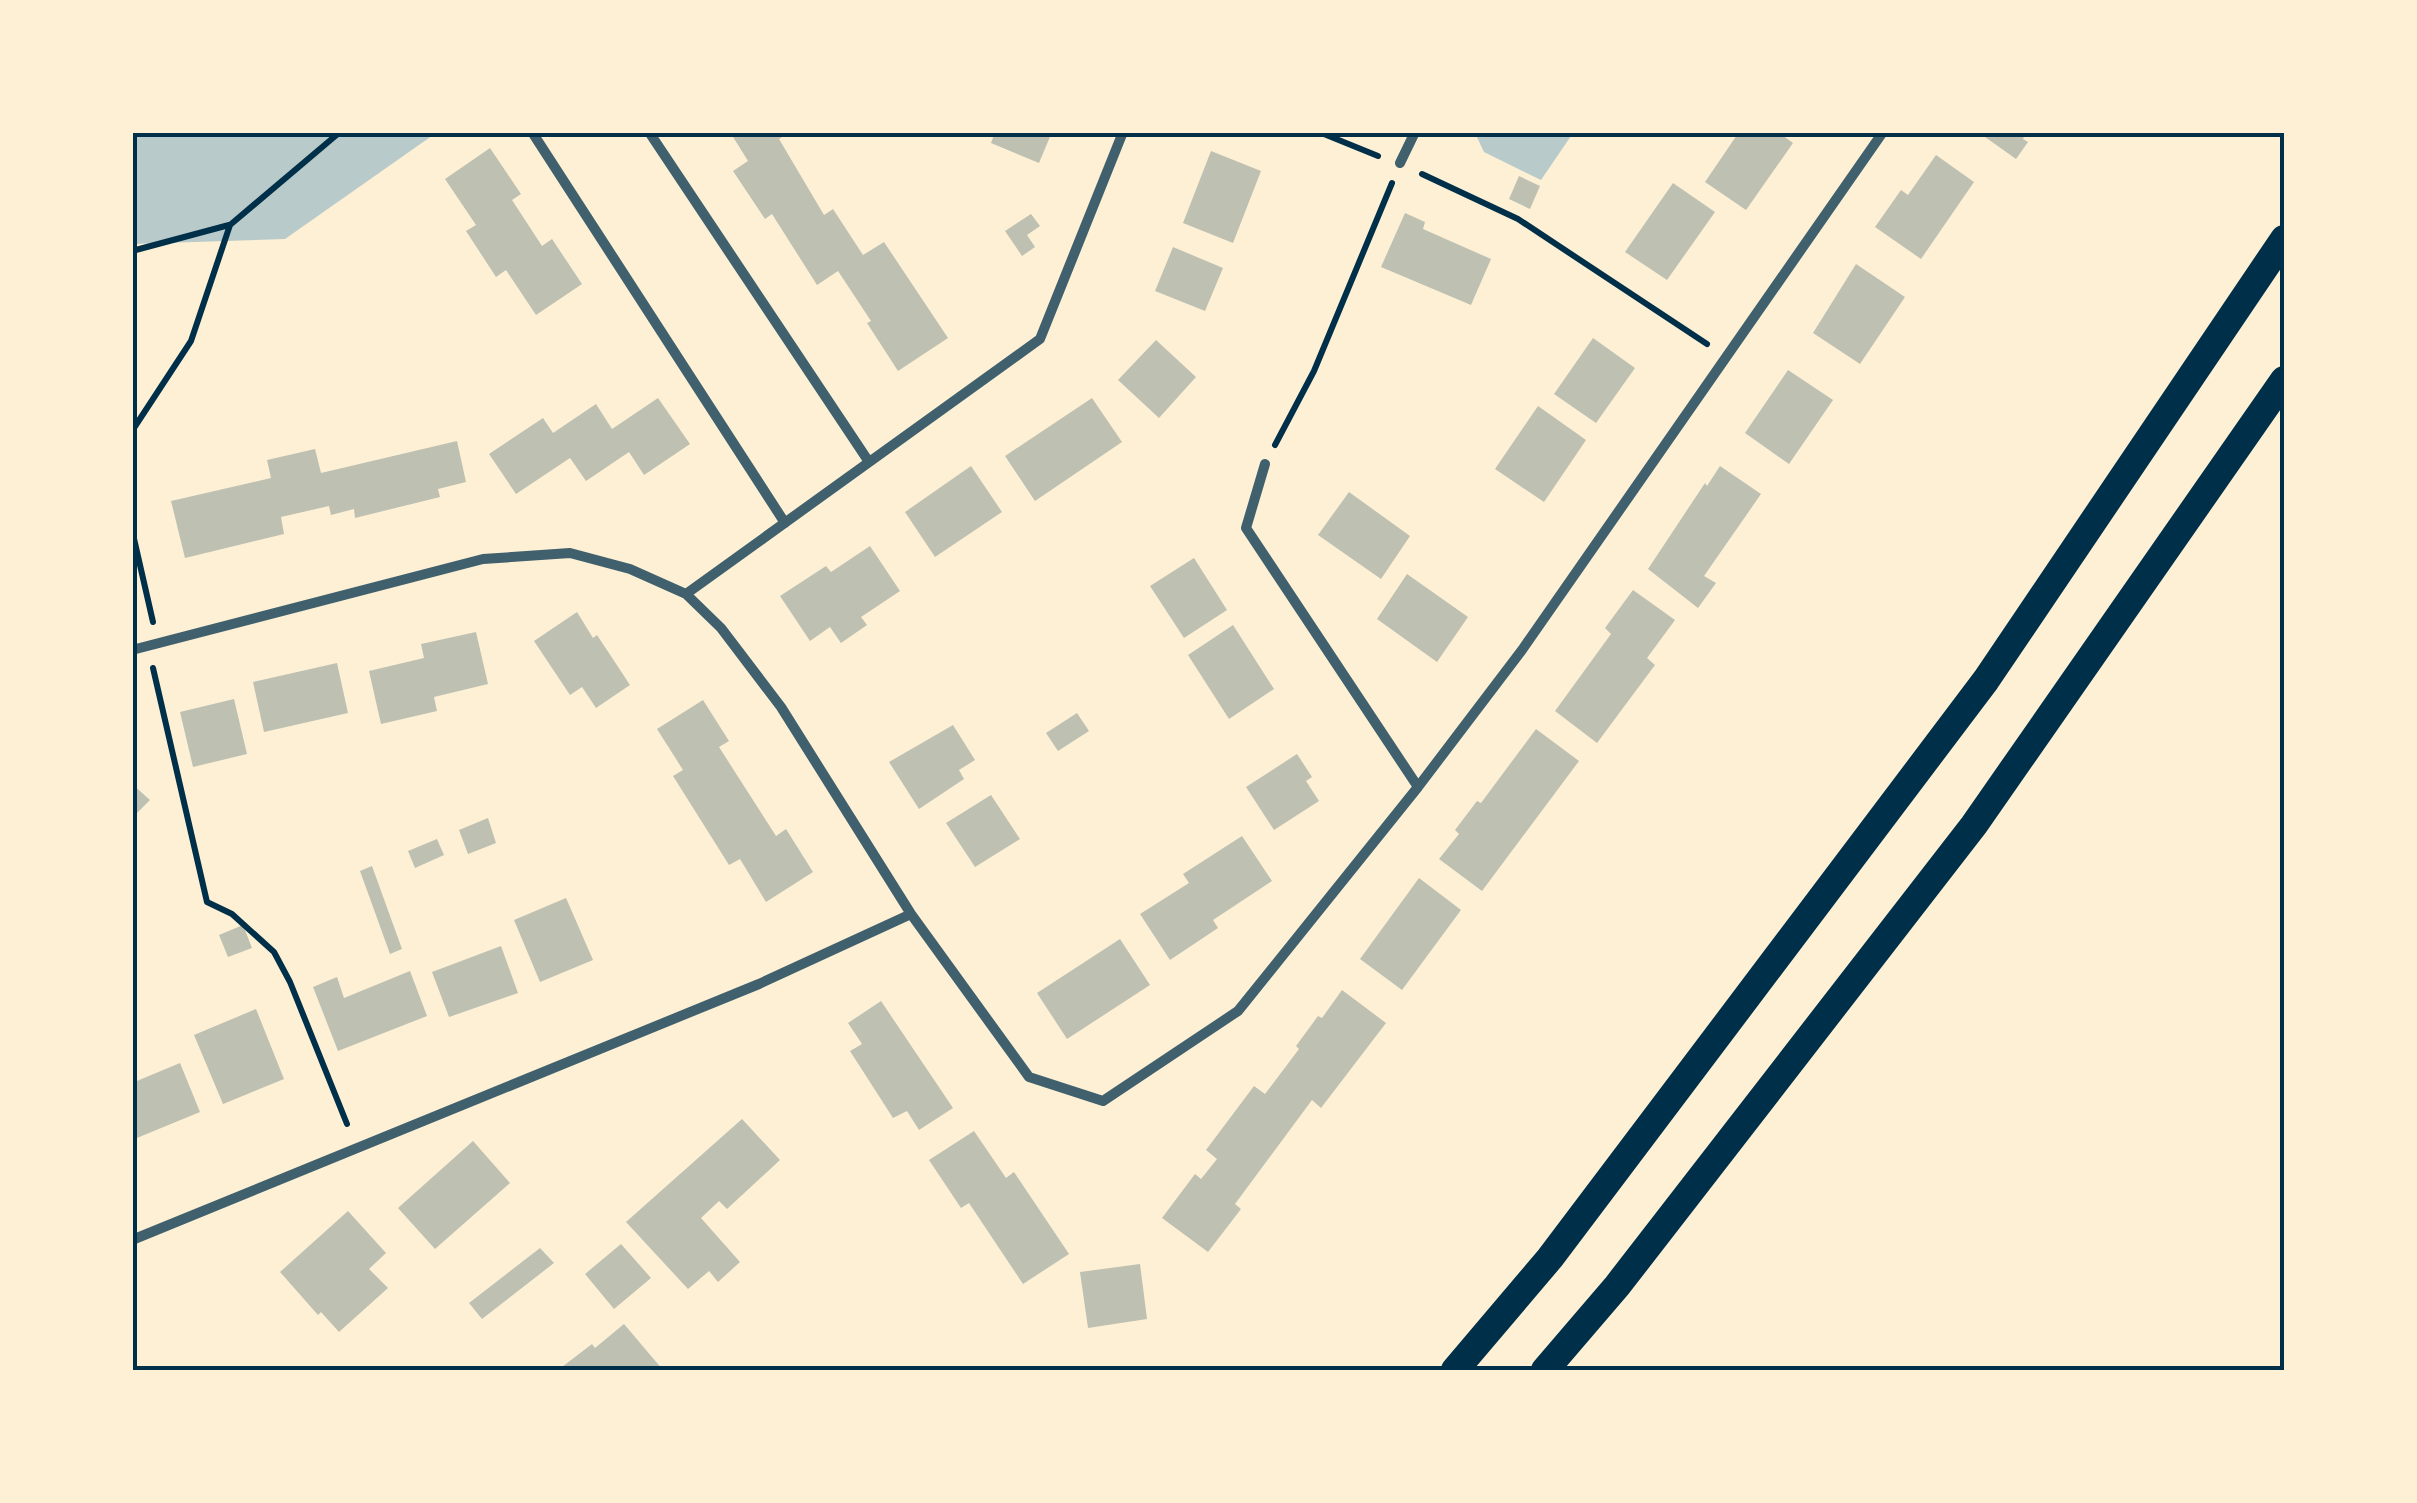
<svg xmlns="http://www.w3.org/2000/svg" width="2417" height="1503" viewBox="0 0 2417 1503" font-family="'Varela Round',sans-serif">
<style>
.green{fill:#b9caca}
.building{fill:#bec0b2}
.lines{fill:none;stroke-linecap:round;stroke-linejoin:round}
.path{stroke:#003049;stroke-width:6}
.minor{stroke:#3f606c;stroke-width:10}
.trunk{stroke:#003049;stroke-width:28}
.neatline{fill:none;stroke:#003049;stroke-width:4}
</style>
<rect width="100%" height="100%" fill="#fdf0d5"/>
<path class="green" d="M 132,133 L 436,133 L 285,239 L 133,244 Z
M 1475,133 L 1573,133 L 1541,180 L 1484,152 Z"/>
<path class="building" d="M 730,132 L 789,132 L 779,139 L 824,215 L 833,209 L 863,255 L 884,242 L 948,338 L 898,371 L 867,323 L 871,321 L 838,271 L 817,285 L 772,214 L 765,219 L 733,171 L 748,161 Z
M 995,132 L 1052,132 L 1039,163 L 991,143 Z
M 1739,132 L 1778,132 L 1793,143 L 1746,210 L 1705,182 Z
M 1978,132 L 2026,132 L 2023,139 L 2028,142 L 2016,159 Z
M 490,148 L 521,194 L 512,200 L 542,246 L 552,239 L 582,284 L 536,315 L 506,270 L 496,277 L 466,231 L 476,225 L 445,179 Z
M 1211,151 L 1261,171 L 1233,243 L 1183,223 Z
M 1936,155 L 1974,182 L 1921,259 L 1875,227 L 1901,190 L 1908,195 Z
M 1519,176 L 1540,186 L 1530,209 L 1509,199 Z
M 1673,183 L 1715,212 L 1667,280 L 1625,252 Z
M 1405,213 L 1425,222 L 1423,229 L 1491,259 L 1471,305 L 1381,267 Z
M 1031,214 L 1040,226 L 1027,235 L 1035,247 L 1022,256 L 1005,231 Z
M 1173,247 L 1223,268 L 1205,311 L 1155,291 Z
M 1856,264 L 1905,297 L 1860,364 L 1813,333 Z
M 1593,338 L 1635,368 L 1596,423 L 1554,394 Z
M 1156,340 L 1196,377 L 1159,418 L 1118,380 Z
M 1788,370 L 1833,400 L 1789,464 L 1745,433 Z
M 658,398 L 690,444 L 644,475 L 629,452 L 586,481 L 570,458 L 516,494 L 489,454 L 543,418 L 553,433 L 596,404 L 612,429 Z
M 1092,398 L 1122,442 L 1035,501 L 1005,456 Z
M 1538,406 L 1586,440 L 1544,502 L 1495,469 Z
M 457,441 L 466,482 L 438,489 L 440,497 L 355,518 L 354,509 L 331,515 L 329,506 L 281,517 L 284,534 L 185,558 L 171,501 L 271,478 L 267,460 L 315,449 L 321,473 Z
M 971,466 L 1002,512 L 935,557 L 905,512 Z
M 1720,466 L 1761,494 L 1704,576 L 1716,583 L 1698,608 L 1648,569 L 1705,483 L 1707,486 Z
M 1349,492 L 1410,536 L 1381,579 L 1318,535 Z
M 870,546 L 900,591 L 861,617 L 867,625 L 841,643 L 830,627 L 810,641 L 780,596 L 826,566 L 831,572 Z
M 1194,558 L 1227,610 L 1184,638 L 1150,586 Z
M 1407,574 L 1468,617 L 1437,662 L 1377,619 Z
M 1633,590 L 1675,620 L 1647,658 L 1655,665 L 1597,743 L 1555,711 L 1611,634 L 1605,628 Z
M 577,612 L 593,638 L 597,635 L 630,685 L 596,708 L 582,687 L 570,695 L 534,641 Z
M 1233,625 L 1274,689 L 1229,719 L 1188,655 Z
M 476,632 L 488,684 L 434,697 L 437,711 L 381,724 L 369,671 L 424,658 L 421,644 Z
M 337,663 L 348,713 L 264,732 L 253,682 Z
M 234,699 L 247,754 L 193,767 L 180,712 Z
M 703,700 L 729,741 L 719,747 L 776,836 L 786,829 L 813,872 L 766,902 L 740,859 L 729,865 L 673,776 L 683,770 L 657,729 Z
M 1077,713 L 1089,731 L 1058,751 L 1046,733 Z
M 953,725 L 975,760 L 959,770 L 964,779 L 919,809 L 889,762 Z
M 1536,729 L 1579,761 L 1482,891 L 1439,859 L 1459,834 L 1455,830 L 1477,801 L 1481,803 Z
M 1297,754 L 1312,777 L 1306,781 L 1319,801 L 1274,830 L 1246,787 Z
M 132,784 L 150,800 L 132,818 Z
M 991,795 L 1020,839 L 975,867 L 946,823 Z
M 488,818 L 496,843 L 468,854 L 459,830 Z
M 1242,836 L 1272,881 L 1213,920 L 1218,928 L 1170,960 L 1140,914 L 1189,883 L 1183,874 Z
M 437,839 L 444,855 L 415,868 L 408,851 Z
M 372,866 L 402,949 L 390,954 L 360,871 Z
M 1419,878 L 1461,910 L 1402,990 L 1360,959 Z
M 566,898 L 593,960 L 540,982 L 514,920 Z
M 243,925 L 252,948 L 228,957 L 219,935 Z
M 1120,939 L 1150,985 L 1067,1039 L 1037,993 Z
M 501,946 L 518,993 L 449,1017 L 432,972 Z
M 410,971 L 427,1016 L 338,1051 L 313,987 L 337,977 L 344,998 Z
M 1342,990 L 1386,1023 L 1321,1108 L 1312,1100 L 1235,1204 L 1241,1209 L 1208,1252 L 1162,1218 L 1195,1174 L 1201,1179 L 1217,1159 L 1206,1150 L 1254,1086 L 1265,1094 L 1299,1049 L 1296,1046 L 1318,1016 L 1322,1018 Z
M 881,1001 L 953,1108 L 919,1130 L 907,1111 L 893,1118 L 850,1051 L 862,1044 L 848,1023 Z
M 256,1009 L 284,1079 L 223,1104 L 194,1035 Z
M 180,1063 L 200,1112 L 132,1140 L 132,1083 Z
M 742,1119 L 780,1160 L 727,1209 L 719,1201 L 701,1218 L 740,1262 L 718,1282 L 709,1271 L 688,1289 L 626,1222 Z
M 974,1131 L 1006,1178 L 1014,1172 L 1069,1254 L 1023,1284 L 969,1203 L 961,1208 L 929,1160 Z
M 473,1141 L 510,1183 L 435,1249 L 398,1208 Z
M 348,1211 L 386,1253 L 369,1269 L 388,1288 L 339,1332 L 321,1312 L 318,1315 L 280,1272 Z
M 621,1244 L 651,1278 L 614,1309 L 585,1274 Z
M 540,1248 L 554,1263 L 482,1319 L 469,1303 Z
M 1140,1264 L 1147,1319 L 1088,1328 L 1080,1272 Z
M 624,1324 L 663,1370 L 558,1370 L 592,1344 L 595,1348 Z"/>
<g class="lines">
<path class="path" d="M 1319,132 L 1378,156
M 1422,174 L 1518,219 L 1707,344
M 132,251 L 229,225
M 132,431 L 191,341 L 230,225 L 340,132
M 1275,445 L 1314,371 L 1392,183
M 132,530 L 153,622
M 153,668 L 207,902 L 232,914 L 274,952 L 290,982 L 347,1124"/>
<path class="minor" d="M 532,132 L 785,523
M 649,132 L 869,462
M 1400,163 L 1415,132
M 1265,464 L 1246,528 L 1418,787
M 686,594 L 1040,339 L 1123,132
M 132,650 L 483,559 L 570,553 L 630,569 L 686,594 L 721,628 L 781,707 L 911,914 L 1029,1077 L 1103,1101 L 1238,1011 L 1418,787 L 1522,650 L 1883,132
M 132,1240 L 759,984 L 911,914"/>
<path class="trunk" d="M 1455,1370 L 1550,1258 L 1986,680 L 2284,239
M 1545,1370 L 1617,1286 L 1974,825 L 2284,380"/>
</g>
<rect width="2417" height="1503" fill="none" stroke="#fdf0d5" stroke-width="270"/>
<rect x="135" y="135" width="2147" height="1233" class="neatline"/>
</svg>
